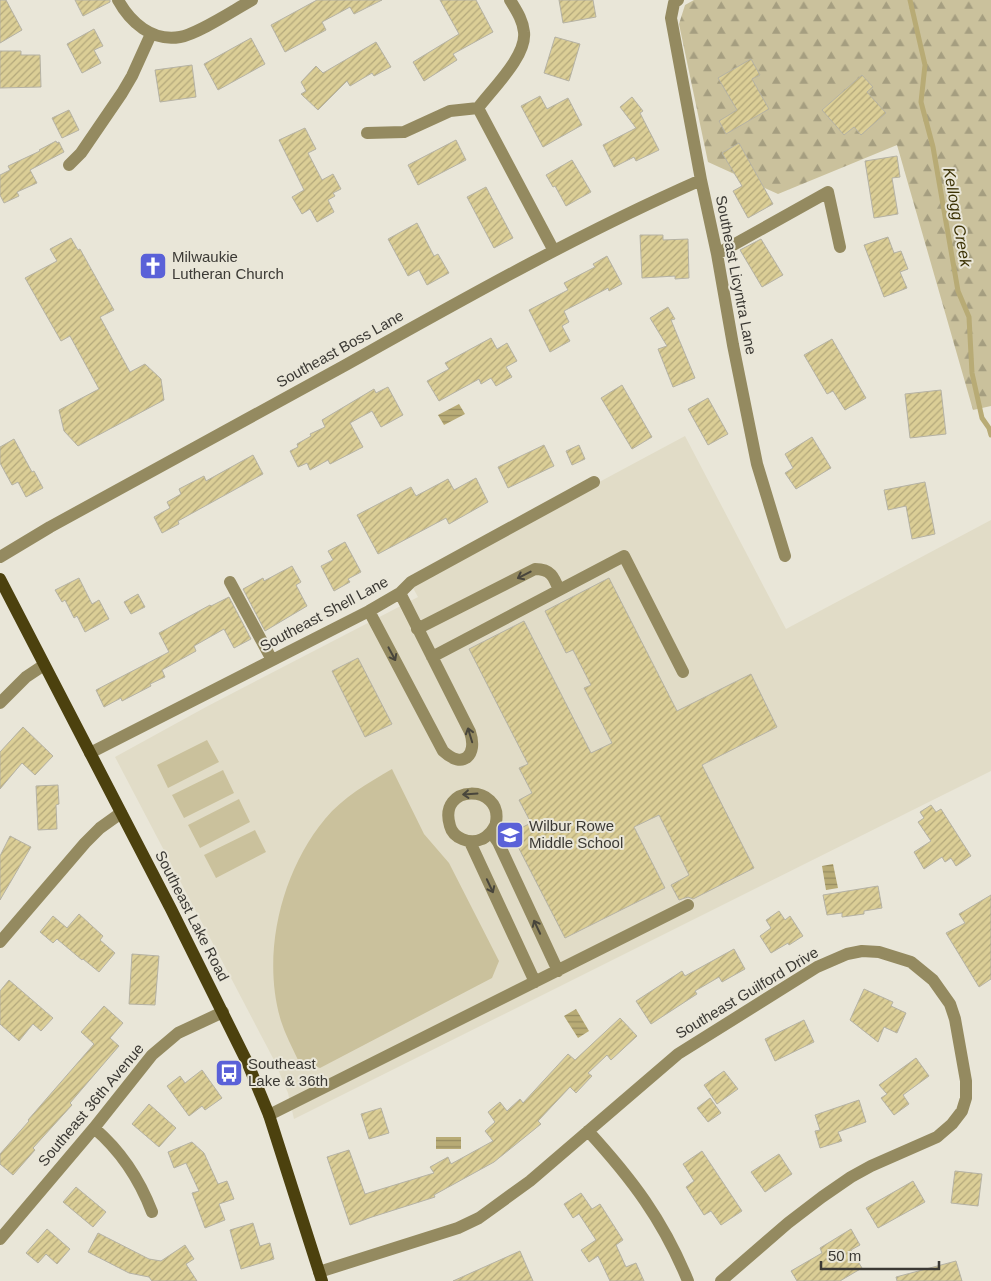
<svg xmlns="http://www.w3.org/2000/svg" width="991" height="1281" viewBox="0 0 991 1281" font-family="Helvetica,sans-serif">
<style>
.built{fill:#e1dcc7}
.forest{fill:url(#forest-firs)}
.park{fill:#cac19c}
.water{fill:url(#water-rules)}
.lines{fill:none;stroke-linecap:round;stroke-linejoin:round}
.stream{stroke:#b8ab75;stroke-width:5}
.building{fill:url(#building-hatch);stroke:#b5b2a4}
.minor{stroke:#948a60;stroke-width:12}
.major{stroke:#4c410e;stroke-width:12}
.oneway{stroke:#48453b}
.labels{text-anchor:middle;stroke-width:4;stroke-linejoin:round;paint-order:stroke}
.poi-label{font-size:15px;fill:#3b3934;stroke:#e9e6d8;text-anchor:start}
.street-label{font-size:15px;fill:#3b3934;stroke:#e9e6d8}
.water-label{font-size:16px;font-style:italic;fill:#3c3204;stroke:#e9e6d8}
</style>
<defs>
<pattern id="forest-firs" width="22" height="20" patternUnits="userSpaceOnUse" patternTransform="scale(1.25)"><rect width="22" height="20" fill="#cac19c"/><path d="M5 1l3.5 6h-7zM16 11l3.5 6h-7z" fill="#a59e80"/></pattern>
<pattern id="water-rules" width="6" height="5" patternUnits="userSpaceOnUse" patternTransform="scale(1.25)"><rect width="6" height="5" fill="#b8ab75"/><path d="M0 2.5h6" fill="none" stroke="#978c61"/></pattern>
<pattern id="building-hatch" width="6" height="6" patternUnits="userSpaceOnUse" patternTransform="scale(1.25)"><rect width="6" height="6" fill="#dbce96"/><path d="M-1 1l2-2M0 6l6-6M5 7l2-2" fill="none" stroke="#b3a87b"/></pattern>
</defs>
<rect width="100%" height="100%" fill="#e9e6d8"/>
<path class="built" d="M 685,436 L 786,629 L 991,520 L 991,771 L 294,1119 L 288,1093 L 274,1060 L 115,757 L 206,707 L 418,597 L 412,586 L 534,517 Z"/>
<path class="forest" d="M 694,0 L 991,0 L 991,406 L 973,410 L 897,145 L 778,194 L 708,162 L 679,24 L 685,5 Z"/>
<path class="park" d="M 207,740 L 219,762 L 168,788 L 157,765 Z
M 392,769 L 424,834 L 449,863 L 499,961 L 492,978 L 320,1068 L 298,1060 C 292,1047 285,1034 281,1021 C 261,955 281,872 325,819 C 343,797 368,783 392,769 Z
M 223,770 L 234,793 L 184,818 L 172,795 Z
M 239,799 L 250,822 L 200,848 L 188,825 Z
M 255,830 L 266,852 L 216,878 L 204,855 Z"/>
<path class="water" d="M 459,404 L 465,414 L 444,425 L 438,415 Z
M 833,864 L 838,888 L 826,890 L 822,866 Z
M 576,1009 L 589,1031 L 578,1038 L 564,1016 Z
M 436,1137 L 461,1137 L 461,1149 L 436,1149 Z"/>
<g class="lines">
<path class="stream" d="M 910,0 L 925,65 L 921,102 L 933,147 L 958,291 L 969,317 L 972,373 L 982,418 L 989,428 L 991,435"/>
</g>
<path class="building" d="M 0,0 L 6,0 L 22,30 L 0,43 Z
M 75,0 L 110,0 L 110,2 L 83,16 Z
M 317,0 L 382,0 L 354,14 L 350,7 L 322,22 L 326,30 L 285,52 L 271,25 Z
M 440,0 L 476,0 L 493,32 L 453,54 L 457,60 L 424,81 L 413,62 L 459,34 Z
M 559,0 L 593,0 L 596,17 L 563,23 Z
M 94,29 L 103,46 L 94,50 L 101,63 L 82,73 L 67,44 Z
M 555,37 L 580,44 L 569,81 L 544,73 Z
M 251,38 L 265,64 L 218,90 L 204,64 Z
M 376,42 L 391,67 L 374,76 L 372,73 L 350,86 L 347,81 L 318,110 L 301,94 L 306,91 L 301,82 L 316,66 L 323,73 Z
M 0,51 L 21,51 L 21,55 L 40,55 L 41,87 L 0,88 Z
M 751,59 L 760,75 L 752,79 L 769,109 L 726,134 L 719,121 L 737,110 L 718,78 Z
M 192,65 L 196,97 L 160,102 L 155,70 Z
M 862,75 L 873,87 L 867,92 L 886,113 L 861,135 L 854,127 L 844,135 L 822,110 Z
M 540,96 L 547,109 L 568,98 L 582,125 L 543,147 L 521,106 Z
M 632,97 L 643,111 L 640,113 L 659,150 L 636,161 L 634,157 L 614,167 L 603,145 L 636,128 L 620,107 Z
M 69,110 L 79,130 L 62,138 L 52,118 Z
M 305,128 L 316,149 L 308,153 L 322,180 L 333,174 L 341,189 L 333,193 L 335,196 L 328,200 L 334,212 L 317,222 L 310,209 L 302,214 L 292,197 L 304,190 L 279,140 Z
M 456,140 L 466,160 L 418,185 L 408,165 Z
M 56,141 L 57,143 L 59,142 L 64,152 L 30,170 L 37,183 L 17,192 L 19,196 L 4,203 L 0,195 L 0,175 L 10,170 L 8,166 L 40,151 L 39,150 Z
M 739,143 L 773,204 L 748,218 L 733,191 L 742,186 L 722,153 Z
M 897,156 L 900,177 L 892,178 L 898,214 L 874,218 L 865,161 Z
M 572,160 L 591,192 L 566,206 L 555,186 L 553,187 L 546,175 Z
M 486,187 L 513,238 L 494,248 L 467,197 Z
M 417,223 L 434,256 L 438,254 L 449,273 L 427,285 L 419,270 L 408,276 L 388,239 Z
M 640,235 L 663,235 L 663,240 L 688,239 L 689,278 L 675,279 L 675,276 L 642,278 Z
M 888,237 L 894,253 L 901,251 L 908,269 L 900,272 L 907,288 L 884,297 L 864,245 Z
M 71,238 L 78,250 L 80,249 L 114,310 L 100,317 L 130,372 L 145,364 L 161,379 L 164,400 L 78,446 L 64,431 L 59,410 L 99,389 L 70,336 L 61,341 L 25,278 L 57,261 L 50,249 Z
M 761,239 L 783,275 L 762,287 L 740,250 Z
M 607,256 L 622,284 L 609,291 L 608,288 L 564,311 L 569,322 L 562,326 L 570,341 L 550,352 L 529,310 L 568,290 L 564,283 L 595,267 L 593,264 Z
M 668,307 L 675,319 L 671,320 L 695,378 L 673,387 L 658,349 L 667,346 L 650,318 Z
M 491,338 L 497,349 L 507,343 L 517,361 L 506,367 L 512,377 L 496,386 L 491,378 L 481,384 L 479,379 L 439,401 L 427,381 L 449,369 L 445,363 Z
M 832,339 L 866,398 L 845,410 L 833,391 L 827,394 L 804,355 Z
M 622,385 L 652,437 L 632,449 L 601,398 Z
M 388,387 L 403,415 L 381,427 L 372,411 L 350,423 L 363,447 L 330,464 L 328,460 L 310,470 L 307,463 L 298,467 L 290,451 L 298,447 L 297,444 L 311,436 L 310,434 L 325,427 L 322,420 L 374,389 L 376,393 Z
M 941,390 L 946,434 L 910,438 L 905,394 Z
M 708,398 L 728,434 L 708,445 L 688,409 Z
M 812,437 L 831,468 L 796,489 L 785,473 L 793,468 L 785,454 Z
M 14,439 L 32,472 L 34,471 L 43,488 L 26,497 L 18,482 L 12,485 L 0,463 L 0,447 Z
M 544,445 L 554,466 L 508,488 L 498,467 Z
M 579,445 L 585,459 L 572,465 L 566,451 Z
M 253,455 L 263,474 L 178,521 L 179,524 L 162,533 L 154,517 L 170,508 L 167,502 L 181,494 L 179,489 L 204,476 L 206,481 Z
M 476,478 L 488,502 L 449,524 L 446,518 L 378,554 L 357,515 L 411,487 L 416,496 L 448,479 L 454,490 Z
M 925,482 L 935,534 L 912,539 L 906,506 L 888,510 L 884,490 Z
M 345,542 L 361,572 L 348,579 L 350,582 L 334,591 L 321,566 L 333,560 L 328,551 Z
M 292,566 L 301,582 L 296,585 L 307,606 L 265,631 L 243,589 L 263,578 L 264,581 Z
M 79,578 L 92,604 L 99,600 L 109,619 L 85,632 L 77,616 L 74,618 L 65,600 L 62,602 L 55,590 Z
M 609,578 L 677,711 L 751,674 L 777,727 L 702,765 L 754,868 L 693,899 L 688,897 L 679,900 L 671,885 L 689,875 L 659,815 L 634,827 L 665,888 L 565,938 L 511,833 L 531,823 L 519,800 L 532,793 L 519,768 L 528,764 L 469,649 L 524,621 L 591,753 L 612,743 L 584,688 L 591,685 L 573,650 L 566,653 L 545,611 Z
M 138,594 L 145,607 L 131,614 L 124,602 Z
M 229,597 L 251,639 L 234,648 L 224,629 L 194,646 L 196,651 L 162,670 L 165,677 L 150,684 L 151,686 L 122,701 L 121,698 L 104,707 L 96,690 L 169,652 L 159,633 L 210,605 L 211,606 Z
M 358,658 L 392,724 L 365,737 L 332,671 Z
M 23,727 L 53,756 L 35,775 L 22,763 L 0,789 L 0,752 Z
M 58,785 L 59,804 L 56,805 L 57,829 L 38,830 L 36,786 Z
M 931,805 L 936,812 L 941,809 L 971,856 L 956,866 L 951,858 L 945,862 L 942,857 L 924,869 L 914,852 L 931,841 L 918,822 L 924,818 L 920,812 Z
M 10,836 L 31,847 L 0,900 L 0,856 Z
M 878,886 L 882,908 L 864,911 L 864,914 L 842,917 L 842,913 L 827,915 L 823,895 Z
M 991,895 L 991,979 L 979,987 L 946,933 L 965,923 L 959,914 Z
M 779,911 L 785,920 L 790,916 L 803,936 L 789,945 L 788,943 L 771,953 L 760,936 L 771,928 L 766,920 Z
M 79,914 L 103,936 L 100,940 L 115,953 L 99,972 L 83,959 L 82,960 L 57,939 L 53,943 L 40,932 L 53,916 L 67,928 Z
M 734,949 L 745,969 L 722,982 L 719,977 L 695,991 L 697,994 L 651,1024 L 636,1001 L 682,971 L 685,976 Z
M 132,954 L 159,956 L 155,1005 L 129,1004 Z
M 9,980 L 53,1018 L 41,1031 L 33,1024 L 19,1041 L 0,1024 L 0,991 Z
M 864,989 L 893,1002 L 891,1006 L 906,1013 L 897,1033 L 884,1027 L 878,1042 L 850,1020 Z
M 104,1006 L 123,1023 L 110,1038 L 119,1046 L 70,1103 L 72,1105 L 33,1148 L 35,1150 L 13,1175 L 0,1164 L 0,1154 L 29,1121 L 28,1120 L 94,1044 L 81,1032 Z
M 620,1018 L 637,1036 L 611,1060 L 607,1055 L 588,1073 L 592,1076 L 576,1093 L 570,1087 L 538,1121 L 541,1124 L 494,1162 L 434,1195 L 435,1197 L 372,1217 L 350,1225 L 327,1157 L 349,1150 L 365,1194 L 434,1173 L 430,1167 L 448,1157 L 451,1164 L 493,1141 L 485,1131 L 495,1122 L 488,1112 L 500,1102 L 507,1111 L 520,1099 L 523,1103 L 568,1054 L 575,1060 Z
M 804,1020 L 814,1042 L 775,1061 L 765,1039 Z
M 916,1058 L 929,1076 L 903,1095 L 909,1104 L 894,1115 L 881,1098 L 887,1094 L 879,1085 Z
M 202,1070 L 222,1098 L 205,1110 L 202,1106 L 189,1116 L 167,1086 L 180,1076 L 185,1083 Z
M 724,1071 L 738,1089 L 717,1104 L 704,1085 Z
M 710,1098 L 721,1113 L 708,1122 L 697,1108 Z
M 859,1100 L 866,1122 L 838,1132 L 842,1141 L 820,1148 L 815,1131 L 820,1130 L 815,1115 Z
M 149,1104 L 176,1128 L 159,1147 L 132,1124 Z
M 381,1108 L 389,1133 L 369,1139 L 361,1114 Z
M 192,1142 L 204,1153 L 218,1184 L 227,1181 L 234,1199 L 219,1204 L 225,1220 L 205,1228 L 192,1193 L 199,1191 L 186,1163 L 174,1168 L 168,1152 Z
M 702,1151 L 742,1211 L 721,1225 L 711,1211 L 704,1215 L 686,1187 L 694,1181 L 683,1164 Z
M 779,1154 L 792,1174 L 765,1192 L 751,1172 Z
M 955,1171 L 982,1174 L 978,1206 L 951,1203 Z
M 913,1181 L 925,1202 L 878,1228 L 866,1208 Z
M 76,1187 L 106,1212 L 93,1227 L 63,1202 Z
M 581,1193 L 592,1209 L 600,1204 L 623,1240 L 616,1245 L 626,1267 L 636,1263 L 644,1281 L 610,1281 L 598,1256 L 589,1262 L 581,1250 L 596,1240 L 579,1214 L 573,1218 L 564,1204 Z
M 253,1223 L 260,1246 L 270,1243 L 274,1259 L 241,1269 L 230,1230 Z
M 47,1229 L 70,1249 L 57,1264 L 46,1254 L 38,1263 L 26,1253 Z
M 851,1229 L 860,1245 L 851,1250 L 862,1268 L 840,1281 L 797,1281 L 791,1271 L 822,1253 L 820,1248 Z
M 98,1233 L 149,1259 L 161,1261 L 185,1245 L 194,1259 L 186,1264 L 197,1281 L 152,1281 L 149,1277 L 129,1273 L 88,1252 Z
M 520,1251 L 533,1281 L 453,1281 Z
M 956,1261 L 962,1281 L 897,1281 L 896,1277 Z"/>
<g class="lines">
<path class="minor" d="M 118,0 C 130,22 152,42 180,37 C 198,34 234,10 252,0
M 678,0 L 674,3 L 671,18 L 701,180 L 717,254 L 733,345 L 757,464 L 785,556
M 478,108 L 554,251
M 478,108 C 492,89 527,56 524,32 C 523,20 516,10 510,0
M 367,133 L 404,132 L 450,111 L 478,108
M 69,165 L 81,153 L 122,93 L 132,76 L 151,34
M 717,254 L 828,192 L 840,247
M 0,557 L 50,527 C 147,473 245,421 342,367 C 460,301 578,234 701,180
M 230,582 L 272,660
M 369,611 L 443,751 C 463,770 478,755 470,732 L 400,593
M 417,629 L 535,569 C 551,569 554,577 559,590
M 432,657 L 624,556 L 683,672
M 0,703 L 26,677 L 44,665
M 90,753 L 369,611 L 400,593 L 411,582 L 594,482
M 491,832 C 488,835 485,838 482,839 C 470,845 453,838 450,826 C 437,783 503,784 496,822 C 496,825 493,829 491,832 L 498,842 L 558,971
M 470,842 L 535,982
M 0,942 L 85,843 L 100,828 L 121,813
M 269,1115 L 688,905
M 94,1128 C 121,1151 139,1178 152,1212
M 588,1131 C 632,1179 663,1220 688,1281
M 0,1239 L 94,1128 L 152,1055 L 178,1033 L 223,1012
M 319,1272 L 458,1228 L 479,1218 L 530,1181 L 678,1054 L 817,967 L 847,954 L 862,951 L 879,952 L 911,962 L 933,980 L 950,1004 L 955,1019 L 966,1081 L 966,1098 L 962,1111 L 952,1124 L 937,1137 L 871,1166 L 851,1177 L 822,1197 L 788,1223 L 721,1281"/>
<path class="major" d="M 0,579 L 171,909 L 248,1064 L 269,1115 L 322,1281"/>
</g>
<defs><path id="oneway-shaft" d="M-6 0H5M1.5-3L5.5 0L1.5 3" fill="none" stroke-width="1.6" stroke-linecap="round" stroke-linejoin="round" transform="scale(1.25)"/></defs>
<g class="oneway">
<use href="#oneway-shaft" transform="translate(524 575) rotate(153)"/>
<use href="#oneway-shaft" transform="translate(392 654) rotate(62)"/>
<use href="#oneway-shaft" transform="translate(470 735) rotate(-107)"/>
<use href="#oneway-shaft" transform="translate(470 794) rotate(176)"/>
<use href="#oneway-shaft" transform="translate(490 886) rotate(65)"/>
<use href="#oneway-shaft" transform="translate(537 927) rotate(-115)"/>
</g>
<defs>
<g id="church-square" transform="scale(1.4375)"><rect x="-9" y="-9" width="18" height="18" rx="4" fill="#5a61d8" stroke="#e9e6d8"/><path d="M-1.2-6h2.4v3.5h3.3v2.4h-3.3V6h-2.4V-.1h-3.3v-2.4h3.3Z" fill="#fff"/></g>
<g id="school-square" transform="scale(1.4375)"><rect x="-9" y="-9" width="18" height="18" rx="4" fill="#5a61d8" stroke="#e9e6d8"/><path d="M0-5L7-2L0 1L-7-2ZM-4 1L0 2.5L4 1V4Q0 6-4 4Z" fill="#fff"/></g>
<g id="bus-square" transform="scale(1.4375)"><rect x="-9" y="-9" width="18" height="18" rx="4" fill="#5a61d8" stroke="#e9e6d8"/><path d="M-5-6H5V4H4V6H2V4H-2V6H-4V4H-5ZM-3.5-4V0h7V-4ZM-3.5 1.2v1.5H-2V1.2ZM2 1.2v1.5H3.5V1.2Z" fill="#fff"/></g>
</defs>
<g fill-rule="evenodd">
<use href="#church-square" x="153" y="266"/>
<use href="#school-square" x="510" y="835"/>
<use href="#bus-square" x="229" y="1073"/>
</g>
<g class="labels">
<g class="poi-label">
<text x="172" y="262">Milwaukie<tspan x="172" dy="17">Lutheran Church</tspan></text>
<text x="529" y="831">Wilbur Rowe<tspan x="529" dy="17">Middle School</tspan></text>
<text x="248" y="1069">Southeast<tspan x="248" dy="17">Lake &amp; 36th</tspan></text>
</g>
<g class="street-label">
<text transform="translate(736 275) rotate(79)" y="5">Southeast Licyntra Lane</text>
<text transform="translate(340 349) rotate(-29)" y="5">Southeast Boss Lane</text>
<text transform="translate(324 614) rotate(-28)" y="5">Southeast Shell Lane</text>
<text transform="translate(192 916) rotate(63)" y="5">Southeast Lake Road</text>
<text transform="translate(747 993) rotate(-31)" y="5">Southeast Guilford Drive</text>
<text transform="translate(91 1105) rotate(-50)" y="5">Southeast 36th Avenue</text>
</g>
<g class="water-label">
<text transform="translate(958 217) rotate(80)" y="6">Kellogg Creek</text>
</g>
</g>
<path d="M821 1261v8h118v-8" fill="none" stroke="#3b3934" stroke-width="2.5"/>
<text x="828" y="1261" font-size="15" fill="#3b3934" stroke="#e9e6d8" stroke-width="4" paint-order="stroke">50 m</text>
</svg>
